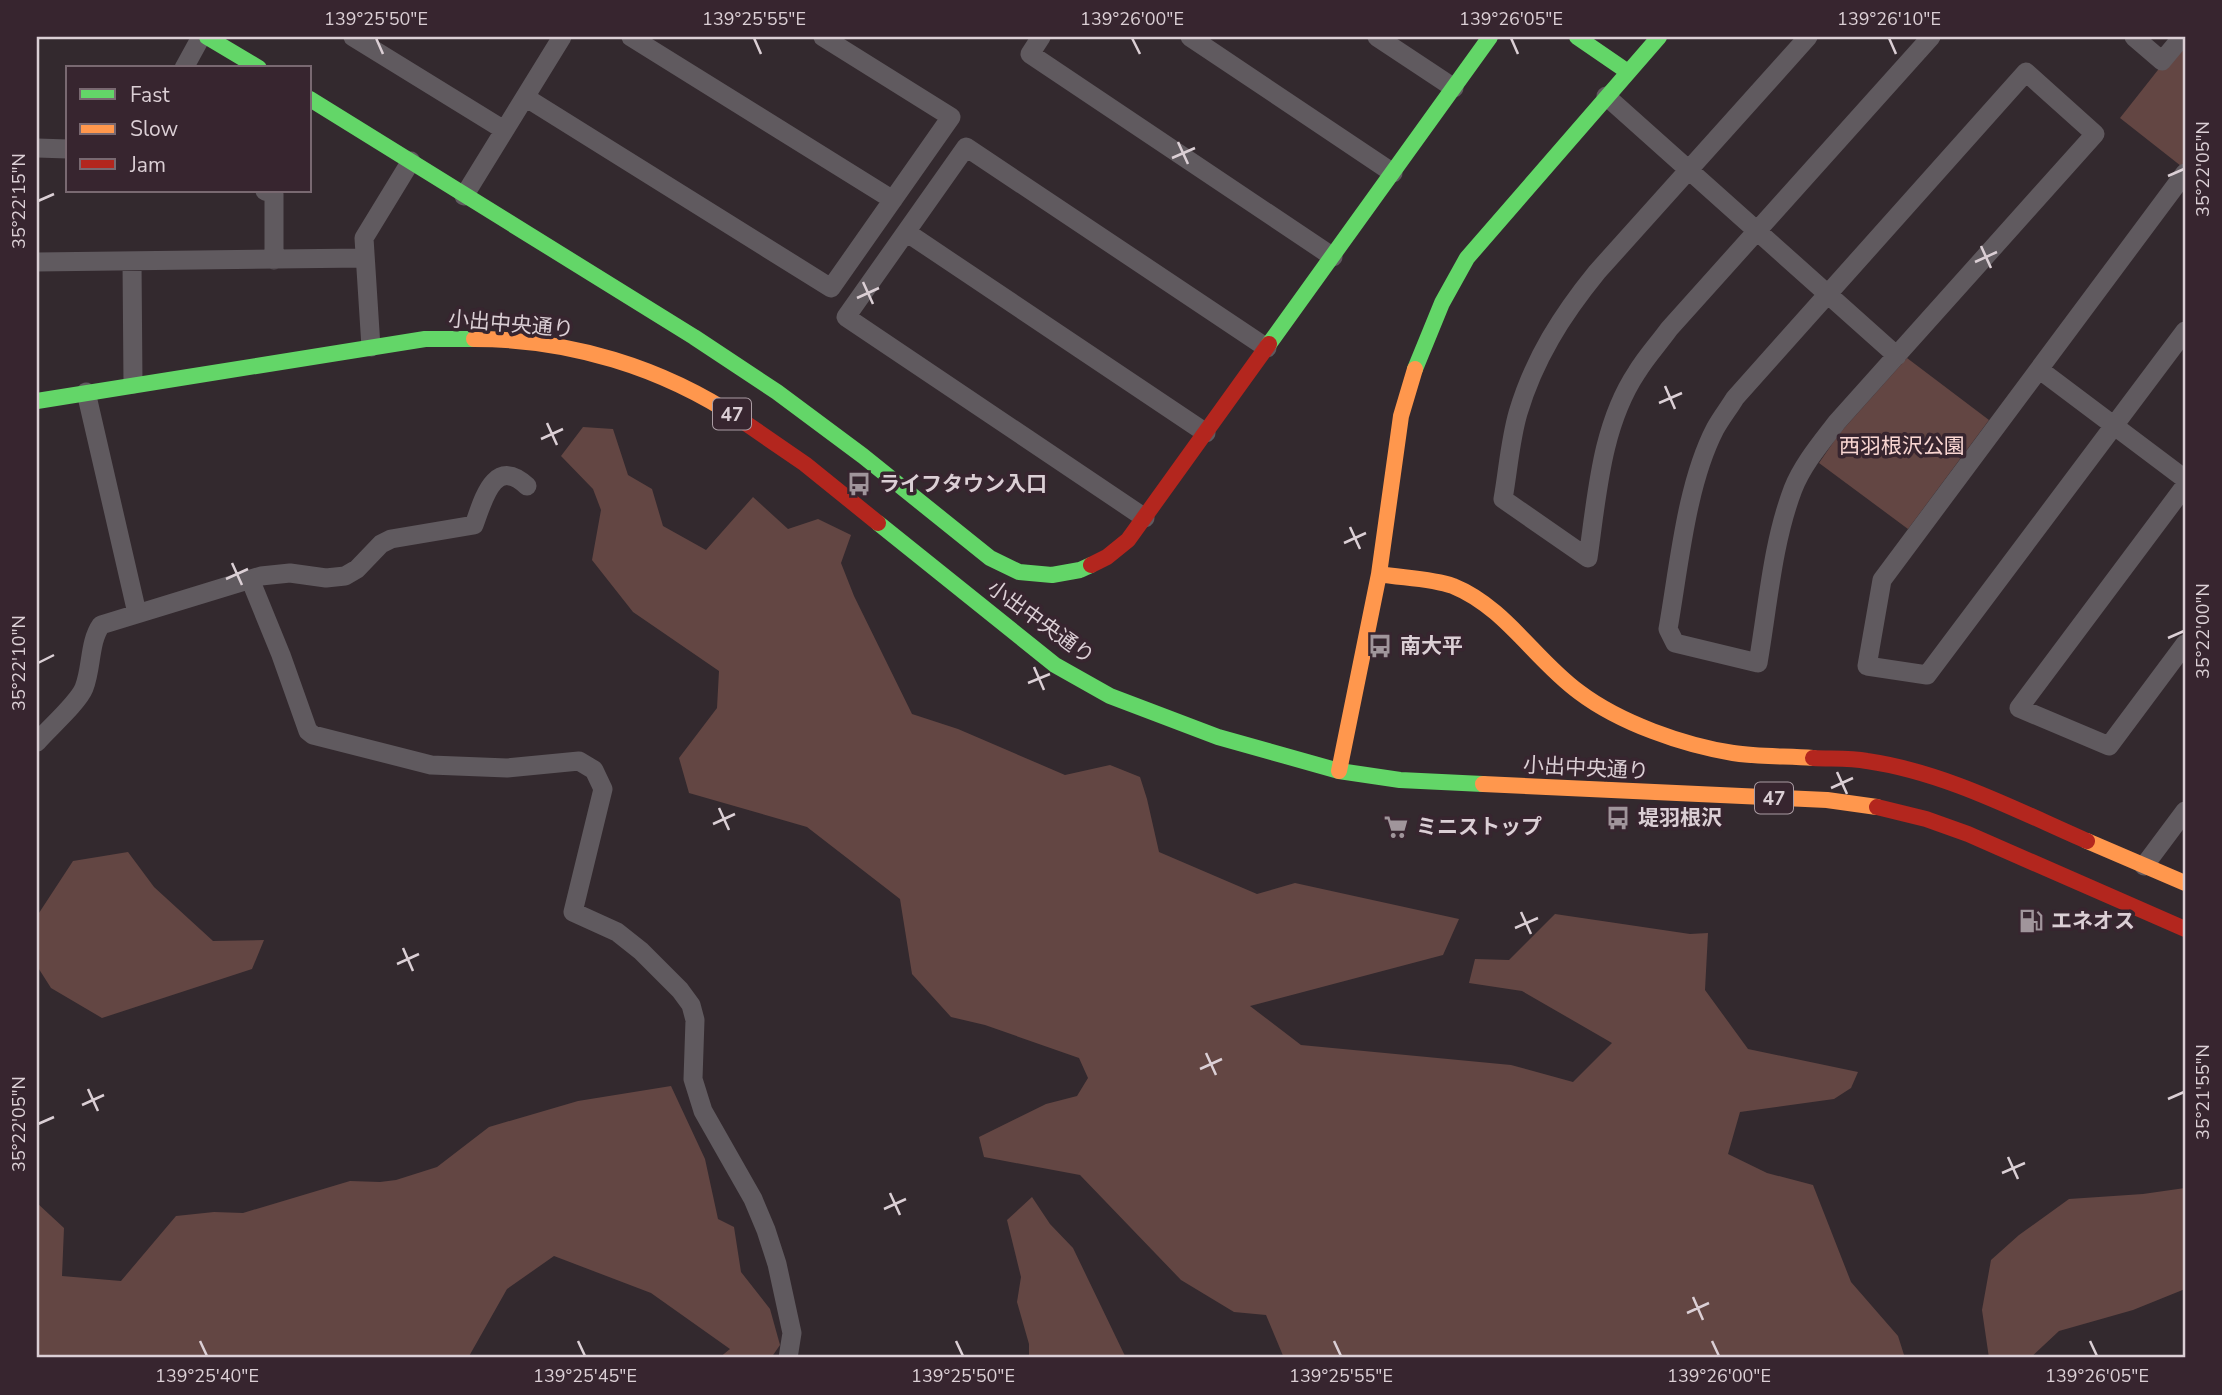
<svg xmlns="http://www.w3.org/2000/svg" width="2222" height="1395" viewBox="0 0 2222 1395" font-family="'Nunito Sans','Noto Sans JP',sans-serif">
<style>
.green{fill:#634643}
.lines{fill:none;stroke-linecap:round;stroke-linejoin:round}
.street{stroke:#605a5f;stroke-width:19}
.fast{stroke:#63d668;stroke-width:16}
.slow{stroke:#ff974d;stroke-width:16}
.jam{stroke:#b3261e;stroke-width:16}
.ticks{fill:none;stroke:#dbcfd5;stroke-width:2.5}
.labels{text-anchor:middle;stroke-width:7;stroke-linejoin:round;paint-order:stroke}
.shield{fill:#37252f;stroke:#aa9ca3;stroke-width:2}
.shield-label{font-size:19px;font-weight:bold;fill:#dbcfd5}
.street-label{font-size:21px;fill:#dbcfd5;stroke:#37252f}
.park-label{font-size:21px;fill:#f9d6d2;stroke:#37252f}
.poi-label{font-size:21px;font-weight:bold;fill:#dbcfd5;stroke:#37252f;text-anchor:start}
.neatline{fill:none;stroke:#dbcfd5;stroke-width:2.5}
.ticks-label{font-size:18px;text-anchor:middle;fill:#dbcfd5}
</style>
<rect width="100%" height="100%" fill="#33292e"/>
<path class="green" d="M 2184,37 L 2185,161 L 2181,166 L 2120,118 Z
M 1907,358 L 1989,420 L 1908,529 L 1819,463 L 1839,434 Z
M 583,427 L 613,429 L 628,475 L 652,489 L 663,526 L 706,550 L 753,497 L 788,529 L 818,519 L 851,535 L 841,563 L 854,596 L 912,714 L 958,729 L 1065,775 L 1110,765 L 1140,777 L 1147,799 L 1159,852 L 1257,894 L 1295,883 L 1459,919 L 1443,955 L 1250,1006 L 1301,1045 L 1511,1065 L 1573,1082 L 1612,1043 L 1522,991 L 1469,983 L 1475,959 L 1509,960 L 1555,914 L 1690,934 L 1708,933 L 1705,990 L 1748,1049 L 1858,1072 L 1851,1088 L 1834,1099 L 1740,1112 L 1728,1154 L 1767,1173 L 1813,1185 L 1851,1282 L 1898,1336 L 1905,1358 L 1284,1358 L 1266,1315 L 1234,1312 L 1181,1280 L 1080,1175 L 984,1157 L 979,1137 L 1046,1104 L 1077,1096 L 1088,1078 L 1079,1058 L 985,1025 L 951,1017 L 912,974 L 900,899 L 807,827 L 689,793 L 679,758 L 717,708 L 719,671 L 633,612 L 592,560 L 601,510 L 593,489 L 561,456 Z
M 128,852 L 154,887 L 213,941 L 264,940 L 252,969 L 102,1018 L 51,988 L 37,966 L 37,916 L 73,861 Z
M 671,1086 L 705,1159 L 718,1219 L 734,1227 L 741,1272 L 770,1309 L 780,1345 L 771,1358 L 719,1358 L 730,1349 L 651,1293 L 554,1256 L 507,1289 L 468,1358 L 37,1358 L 37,1203 L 64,1228 L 62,1276 L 121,1281 L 176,1216 L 214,1212 L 243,1213 L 350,1181 L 380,1182 L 396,1180 L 437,1167 L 489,1127 L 578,1101 Z
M 2185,1188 L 2185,1289 L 2133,1310 L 2059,1331 L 2030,1358 L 1989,1358 L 1982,1310 L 1991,1260 L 2019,1235 L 2069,1199 L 2143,1194 Z
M 1032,1197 L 1050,1224 L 1073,1248 L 1126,1358 L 1029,1358 L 1029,1344 L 1017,1302 L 1021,1277 L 1007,1220 Z"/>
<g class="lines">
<path class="street" d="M 353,37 L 504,130
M 631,37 L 893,200
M 1041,37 L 1030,54 L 1333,257
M 1190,37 L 1393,173
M 1377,37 L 1454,88
M 1808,37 L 1597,272 C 1562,315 1534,359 1518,413 C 1510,441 1508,471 1503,499 L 1588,558 C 1597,496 1601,426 1637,372 C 1646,357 1659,343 1669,329 L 1931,37
M 2134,37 L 2162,61 L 2182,37
M 184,68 L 201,37
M 2026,72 L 2095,134 L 1837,422 C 1821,443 1803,464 1793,489 C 1772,544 1768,606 1758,663 L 1675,643 L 1668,629 C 1679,567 1686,485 1715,429 C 1721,418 1729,408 1735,398 Z
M 1606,96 L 1897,356
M 525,97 L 831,288 L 951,117 L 823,37
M 37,148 L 68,149
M 2185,173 L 1882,580 L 1867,666 L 1927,675 L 2185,331
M 265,191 L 274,194 L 274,260
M 464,196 L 562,37
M 906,232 L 1206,433
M 132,261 L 133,384
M 37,262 L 364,258
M 371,347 L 364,238 L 411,161
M 2040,370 L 2185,479
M 86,392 L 137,613
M 2185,486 L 2019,708 L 2109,746 L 2185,644
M 1145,518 L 846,317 L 966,147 L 1267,348
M 250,579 L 281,655 L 308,731 L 313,735 L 431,765 L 507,768 L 579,761 L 594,770 L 603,789 L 573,912 L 617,932 L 641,951 L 680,990 L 691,1005 L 695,1020 L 693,1079 L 703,1111 L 753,1199 L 766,1230 L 777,1264 L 792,1333 L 788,1358
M 37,742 C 48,729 78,703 84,688 C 92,668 89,642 101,625 L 261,576 L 290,573 L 326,578 L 345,576 L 357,569 L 381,544 L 391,539 L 474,525 C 483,501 494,455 527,486
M 2144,866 L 2185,811"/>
<path class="fast" d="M 207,37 L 259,68
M 1577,37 L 1628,72
M 310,99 L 694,337 L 777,392 L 863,456 L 990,558 L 1019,572 L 1052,575 L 1080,570 L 1091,565
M 1269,344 L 1490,37
M 1415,369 L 1442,303 L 1467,258 L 1659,37
M 37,401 L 425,339 L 474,339
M 878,523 L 1055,665 L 1110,696 L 1218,737 L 1339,771 L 1400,780 L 1483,784"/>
<path class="slow" d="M 474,339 C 569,339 662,367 741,420
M 1379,574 C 1402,578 1431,578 1453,586 C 1505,607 1535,660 1579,692 C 1620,723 1683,745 1733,753 C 1759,757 1787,756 1813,758
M 1339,771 L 1379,574 L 1401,416 L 1415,369
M 1483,784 L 1827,800 L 1877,807
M 2087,841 L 2185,883"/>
<path class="jam" d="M 741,420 L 805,464 L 878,523
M 1091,565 L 1107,557 L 1128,540 L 1269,344
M 1813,758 C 1831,759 1850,758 1867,761 C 1944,772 2016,810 2087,841
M 1877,807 L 1926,819 L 1968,834 L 2185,929"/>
</g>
<path class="ticks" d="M 376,38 L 383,54M 754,38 L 761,54M 1132,38 L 1140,54M 1511,38 L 1518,54M 1889,38 L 1896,54M 1178,142 L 1188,164M 1172,158 L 1195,148M 2168,176 L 2184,169M 38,201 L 54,194M 1981,246 L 1991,268M 1975,262 L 1997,252M 863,282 L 873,304M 857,298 L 879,288M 1665,386 L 1675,409M 1659,403 L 1682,393M 547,423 L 557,445M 541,439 L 563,429M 1350,527 L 1360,549M 1344,543 L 1366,533M 232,563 L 242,585M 226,579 L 248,569M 2168,638 L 2184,631M 38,663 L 54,655M 1034,667 L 1044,690M 1028,683 L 1050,674M 1837,772 L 1847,794M 1831,788 L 1853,778M 719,808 L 729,830M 713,824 L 735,814M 1521,912 L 1531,934M 1515,928 L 1538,918M 403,948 L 413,971M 397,964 L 419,954M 1206,1053 L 1216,1075M 1200,1069 L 1222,1059M 88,1089 L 98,1111M 2168,1099 L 2184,1092M 82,1105 L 104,1095M 38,1124 L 54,1117M 2008,1157 L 2018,1179M 2002,1173 L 2025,1163M 890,1193 L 900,1215M 884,1209 L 906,1199M 1693,1297 L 1703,1320M 1687,1313 L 1709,1303M 200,1341 L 207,1356M 578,1341 L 585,1356M 956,1341 L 963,1356M 1334,1341 L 1341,1356M 1712,1341 L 1719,1356M 2090,1341 L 2097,1356"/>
<defs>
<g id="bus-bare" transform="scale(1.89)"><path d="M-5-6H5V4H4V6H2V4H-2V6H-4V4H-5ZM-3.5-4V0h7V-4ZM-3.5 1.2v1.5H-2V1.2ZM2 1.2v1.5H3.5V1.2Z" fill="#a0959b" stroke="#37252f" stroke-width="2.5" paint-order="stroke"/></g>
<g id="supermarket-bare" transform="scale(1.89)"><path d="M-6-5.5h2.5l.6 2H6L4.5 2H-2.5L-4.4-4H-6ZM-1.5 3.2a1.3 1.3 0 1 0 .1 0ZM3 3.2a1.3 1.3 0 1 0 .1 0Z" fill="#a0959b" stroke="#37252f" stroke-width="2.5" paint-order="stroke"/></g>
<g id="fuel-bare" transform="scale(1.89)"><path d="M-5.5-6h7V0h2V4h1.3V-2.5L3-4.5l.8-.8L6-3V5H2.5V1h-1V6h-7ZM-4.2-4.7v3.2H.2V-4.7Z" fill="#a0959b" stroke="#37252f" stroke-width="2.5" paint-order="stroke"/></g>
</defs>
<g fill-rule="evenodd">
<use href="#bus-bare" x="859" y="484"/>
<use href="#bus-bare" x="1380" y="646"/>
<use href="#bus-bare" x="1618" y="818"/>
<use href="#supermarket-bare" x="1396" y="827"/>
<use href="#fuel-bare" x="2031" y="921"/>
</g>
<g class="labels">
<g class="shield">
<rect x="713" y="398.5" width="38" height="31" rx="5"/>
<rect x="1755" y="782.5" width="38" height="31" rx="5"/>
</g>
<g class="shield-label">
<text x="732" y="421">47</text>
<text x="1774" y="805">47</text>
</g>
<g class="street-label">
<text transform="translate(511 324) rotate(5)" y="7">小出中央通り</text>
<text transform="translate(1041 622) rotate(36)" y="7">小出中央通り</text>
<text transform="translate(1586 768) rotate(3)" y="7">小出中央通り</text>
</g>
<g class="park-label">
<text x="1902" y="453">西羽根沢公園</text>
</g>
<g class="poi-label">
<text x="879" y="491">ライフタウン入口</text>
<text x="1400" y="653">南大平</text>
<text x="1638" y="825">堤羽根沢</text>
<text x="1416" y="834">ミニストップ</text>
<text x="2051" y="928">エネオス</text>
</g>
</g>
<rect width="2222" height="1395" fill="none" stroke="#37252f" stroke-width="77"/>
<rect x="66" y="66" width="245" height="126" fill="#37252f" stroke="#796971" stroke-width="2"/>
<rect x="80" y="89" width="35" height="10" fill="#63d668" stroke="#796971" stroke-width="2"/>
<text x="130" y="102" font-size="21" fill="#dbcfd5">Fast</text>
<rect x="80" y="124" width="35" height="10" fill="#ff974d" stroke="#796971" stroke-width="2"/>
<text x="130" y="136" font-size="21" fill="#dbcfd5">Slow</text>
<rect x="80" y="159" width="35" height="10" fill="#b3261e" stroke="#796971" stroke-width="2"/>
<text x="130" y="172" font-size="21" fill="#dbcfd5">Jam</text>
<rect x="38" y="38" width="2146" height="1318" class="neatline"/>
<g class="ticks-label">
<text x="376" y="25">139°25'50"E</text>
<text x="754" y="25">139°25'55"E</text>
<text x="1132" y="25">139°26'00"E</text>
<text x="1511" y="25">139°26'05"E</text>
<text x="1889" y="25">139°26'10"E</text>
<text transform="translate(2203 169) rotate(-90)" y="6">35°22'05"N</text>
<text transform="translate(19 201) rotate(-90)" y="6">35°22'15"N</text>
<text transform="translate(2203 631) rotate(-90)" y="6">35°22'00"N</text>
<text transform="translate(19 663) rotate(-90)" y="6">35°22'10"N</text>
<text transform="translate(2203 1092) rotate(-90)" y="6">35°21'55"N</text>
<text transform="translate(19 1124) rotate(-90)" y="6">35°22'05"N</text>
<text x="207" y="1382">139°25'40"E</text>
<text x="585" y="1382">139°25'45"E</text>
<text x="963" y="1382">139°25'50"E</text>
<text x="1341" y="1382">139°25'55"E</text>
<text x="1719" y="1382">139°26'00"E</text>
<text x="2097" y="1382">139°26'05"E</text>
</g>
</svg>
